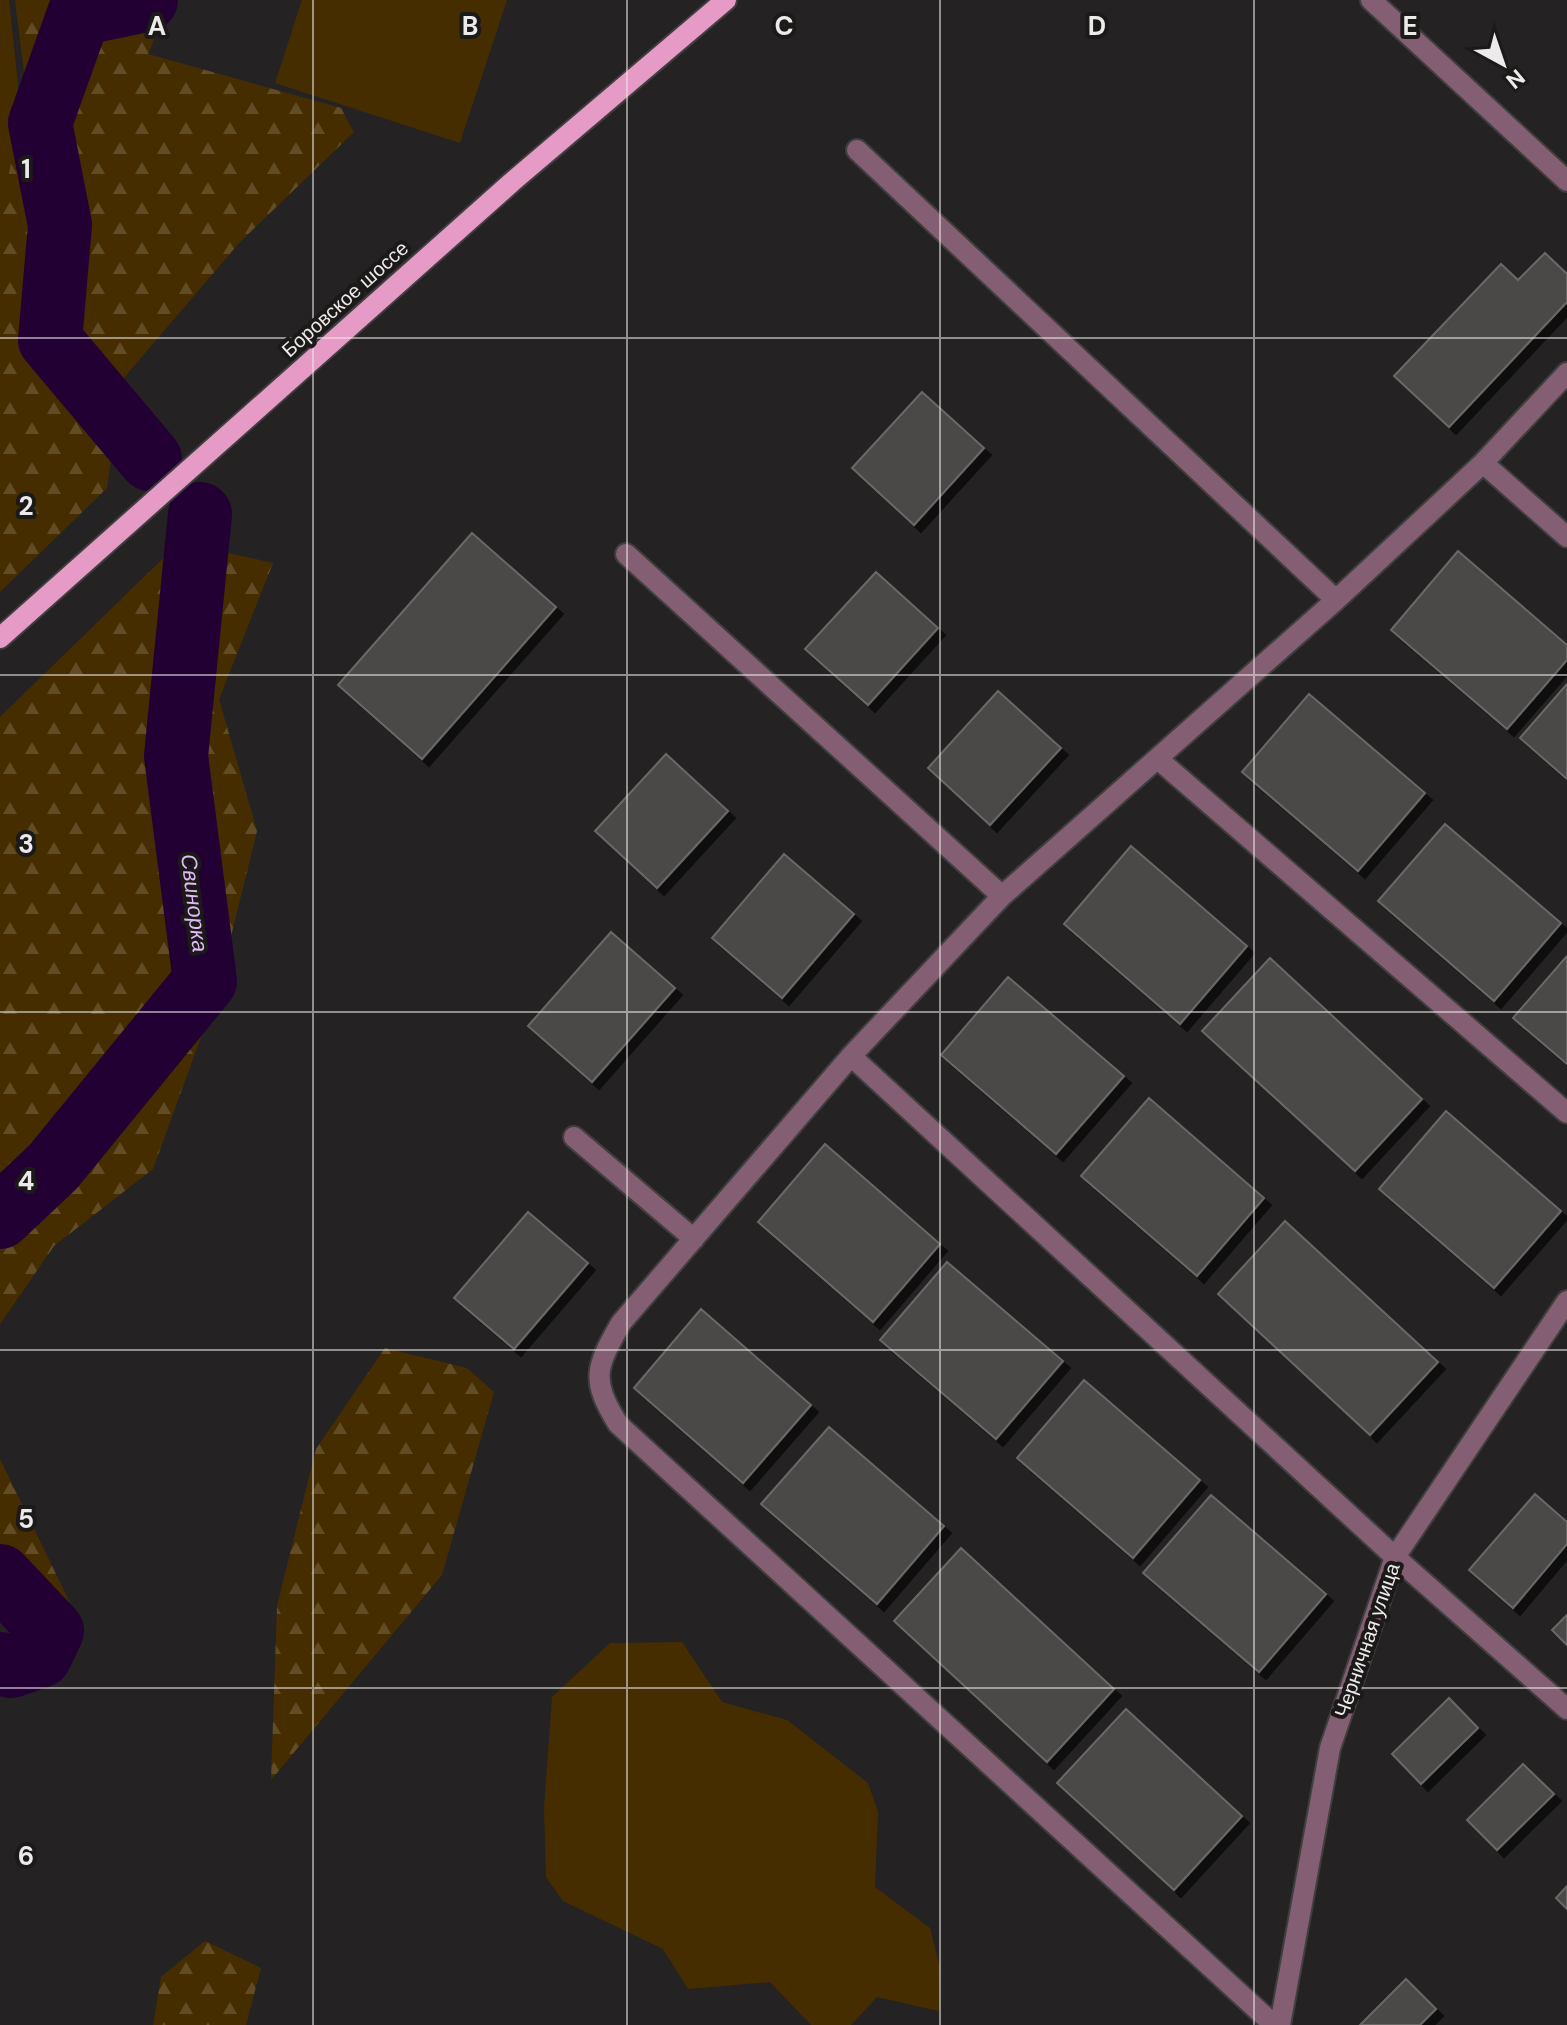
<svg xmlns="http://www.w3.org/2000/svg" width="1567" height="2025" viewBox="0 0 1567 2025" font-family="'DM Sans',sans-serif">
<style>
.green{fill:#462d00}
.forest{fill:url(#forest-firs)}
.lines{fill:none;stroke-linecap:round;stroke-linejoin:round}
.river{stroke:#230033;stroke-width:64}
.building{fill:#4b4847;stroke:#6b6866;stroke-width:2;filter:url(#shadow)}
.minor-casing{stroke:#413e3f;stroke-width:24}
.major-casing{stroke:#413e3f;stroke-width:24}
.minor{stroke:#845f74;stroke-width:20}
.major{stroke:#e69ac6;stroke-width:20}
.grid{fill:none;stroke:#eceaea;stroke-width:2;stroke-opacity:0.55}
.labels{text-anchor:middle;stroke-width:8;stroke-linejoin:round;paint-order:stroke}
.street-label{font-size:20px;fill:#eceaea;stroke:#1c1919}
.water-label{font-size:22px;font-style:italic;fill:#e1baf7;stroke:#1c1919}
.grid-label{font-size:26px;text-anchor:middle;font-weight:bold;fill:#eceaea;stroke:#1c1919;stroke-width:8;stroke-linejoin:round;paint-order:stroke}
</style>
<defs>
<pattern id="forest-firs" width="22" height="20" patternUnits="userSpaceOnUse" patternTransform="scale(2)"><rect width="22" height="20" fill="#462d00"/><path d="M5 1l3.5 6h-7zM16 11l3.5 6h-7z" fill="#614c25"/></pattern>
<filter id="shadow"><feDropShadow dx="7" dy="7" stdDeviation="0" flood-color="#0009"/></filter>
</defs>
<rect width="100%" height="100%" fill="#252223"/>
<path class="green" d="M 0,0 L 9,0 L 25,151 L 0,233 Z
M 302,0 L 507,0 L 460,143 L 275,83 Z
M 682,1642 L 722,1702 L 787,1720 L 868,1783 L 878,1812 L 875,1887 L 930,1928 L 940,1968 L 939,2011 L 877,1997 L 851,2025 L 811,2025 L 770,1982 L 688,1989 L 663,1949 L 563,1901 L 546,1877 L 544,1809 L 552,1697 L 610,1643 Z"/>
<path class="forest" d="M 15,0 L 170,0 L 148,54 L 341,108 L 354,132 L 240,242 L 121,381 L 107,488 L 0,592 L 0,218 L 26,88 Z
M 180,542 L 273,563 L 219,699 L 257,831 L 217,993 L 153,1169 L 54,1246 L 0,1324 L 0,717 Z
M 385,1348 L 467,1368 L 494,1392 L 442,1575 L 271,1780 L 277,1606 L 316,1449 Z
M 0,1459 L 73,1609 L 0,1622 Z
M 205,1941 L 261,1968 L 246,2025 L 153,2025 L 161,1977 Z"/>
<g class="lines">
<path class="river" d="M 146,0 L 79,14 L 40,123 L 60,225 L 50,340 L 150,459
M 0,1217 L 53,1167 L 205,981 L 176,756 L 200,514
M 0,1576 L 52,1631 L 40,1656 L 11,1666 L 0,1664"/>
</g>
<path class="building" d="M 1545,253 L 1567,274 L 1567,302 L 1449,427 L 1394,376 L 1501,264 L 1518,280 Z
M 922,392 L 984,448 L 914,525 L 852,468 Z
M 472,533 L 556,607 L 422,759 L 338,685 Z
M 1458,551 L 1567,645 L 1567,660 L 1507,729 L 1391,630 Z
M 876,572 L 938,628 L 868,705 L 805,649 Z
M 1567,684 L 1567,779 L 1520,738 Z
M 998,691 L 1061,748 L 990,825 L 928,768 Z
M 1309,694 L 1425,793 L 1358,871 L 1242,772 Z
M 666,754 L 728,811 L 657,888 L 595,831 Z
M 1445,824 L 1561,923 L 1494,1001 L 1378,901 Z
M 1131,846 L 1247,946 L 1180,1024 L 1064,924 Z
M 784,854 L 854,914 L 782,998 L 712,938 Z
M 611,932 L 675,988 L 592,1082 L 528,1026 Z
M 1567,956 L 1567,1064 L 1513,1018 Z
M 1270,958 L 1422,1099 L 1355,1171 L 1202,1031 Z
M 1008,977 L 1124,1076 L 1056,1154 L 941,1055 Z
M 1149,1098 L 1264,1198 L 1197,1276 L 1081,1176 Z
M 1446,1111 L 1561,1211 L 1494,1288 L 1379,1189 Z
M 825,1144 L 940,1244 L 873,1322 L 758,1222 Z
M 528,1212 L 588,1263 L 514,1349 L 454,1298 Z
M 1285,1221 L 1438,1362 L 1370,1435 L 1218,1294 Z
M 947,1262 L 1063,1361 L 996,1439 L 880,1340 Z
M 701,1309 L 811,1405 L 743,1483 L 634,1388 Z
M 1084,1380 L 1200,1480 L 1133,1558 L 1017,1458 Z
M 829,1427 L 944,1526 L 877,1604 L 761,1504 Z
M 1535,1494 L 1567,1522 L 1567,1544 L 1513,1608 L 1469,1570 Z
M 1211,1495 L 1326,1594 L 1259,1672 L 1143,1573 Z
M 961,1548 L 1114,1689 L 1047,1762 L 894,1621 Z
M 1567,1615 L 1567,1645 L 1552,1630 Z
M 1449,1698 L 1478,1728 L 1421,1784 L 1392,1754 Z
M 1126,1709 L 1242,1816 L 1174,1890 L 1057,1783 Z
M 1523,1764 L 1554,1794 L 1497,1850 L 1467,1820 Z
M 1567,1886 L 1567,1909 L 1556,1898 Z
M 1406,1979 L 1436,2009 L 1420,2025 L 1360,2025 Z"/>
<g class="lines">
<g class="minor-casing">
<path id="minor" d="M 1371,0 L 1567,181
M 857,150 L 1336,600
M 1483,463 L 1567,537
M 626,554 L 1002,896
M 1159,760 L 1567,1113
M 851,1056 L 1395,1557 L 1567,1709
M 574,1137 L 694,1239
M 1274,2025 L 618,1424 C 590,1379 596,1367 621,1323 L 851,1056 L 1002,896 L 1336,600 L 1483,463 L 1567,373
M 1280,2025 L 1330,1748 L 1395,1557 L 1567,1301"/>
</g>
<g class="major-casing">
<path id="major" d="M 0,638 L 512,182 L 726,0"/>
</g>
<use href="#minor" class="minor"/>
<use href="#major" class="major"/>
</g>
<path class="grid" d="M 313,0 L 313,2025M 627,0 L 627,2025M 940,0 L 940,2025M 1254,0 L 1254,2025M 0,338 L 1567,338M 0,675 L 1567,675M 0,1012 L 1567,1012M 0,1350 L 1567,1350M 0,1688 L 1567,1688"/>
<g class="labels">
<g class="street-label">
<text transform="translate(345 299) rotate(-42)" y="7">Боровское шоссе</text>
<text transform="translate(1367 1640) rotate(-71)" y="7">Черничная улица</text>
</g>
<g class="water-label">
<text transform="translate(195 903) rotate(83)" y="8">Свинорка</text>
</g>
</g>
<g class="grid-label">
<text x="157" y="35">A</text>
<text x="470" y="35">B</text>
<text x="784" y="35">C</text>
<text x="1097" y="35">D</text>
<text x="1410" y="35">E</text>
<text x="26" y="178">1</text>
<text x="26" y="515">2</text>
<text x="26" y="853">3</text>
<text x="26" y="1190">4</text>
<text x="26" y="1528">5</text>
<text x="26" y="1865">6</text>
</g>
<g transform="translate(1503 64) rotate(140)" stroke="#1c1919" stroke-width="6" paint-order="stroke">
<path d="M0-6L14 30L0 20L-14 30Z" fill="#eceaea"/>
<text y="-12" font-size="22" font-weight="bold" text-anchor="middle" fill="#eceaea">N</text>
</g>
</svg>
